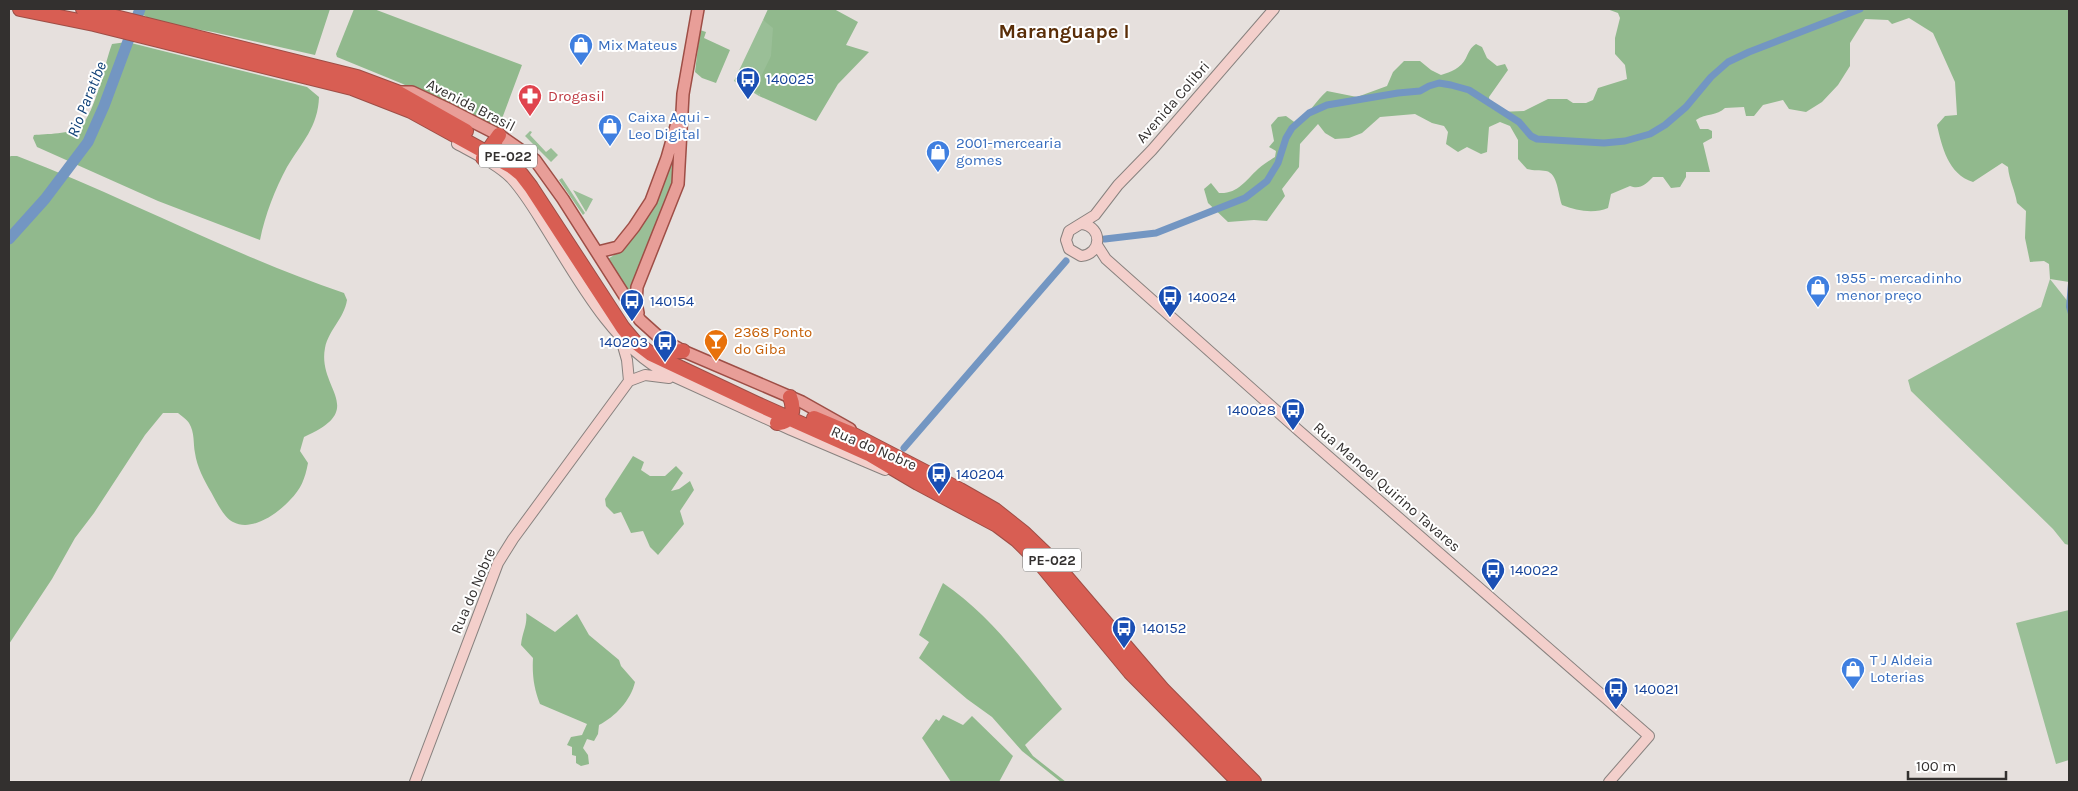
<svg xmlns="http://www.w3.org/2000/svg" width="2078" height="791" viewBox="0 0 2078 791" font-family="Karla,sans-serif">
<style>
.green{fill:#9abf97}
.forest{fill:#91b98d}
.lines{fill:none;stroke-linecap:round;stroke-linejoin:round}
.stream{stroke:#7396c2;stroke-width:2}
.canal{stroke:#7396c2;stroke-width:7}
.river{stroke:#7396c2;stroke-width:11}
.secondary-casing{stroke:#88827f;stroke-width:12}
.primary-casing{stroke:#9e4e46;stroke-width:14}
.highway-casing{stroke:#9e4e46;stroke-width:16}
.secondary{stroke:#f3cfcb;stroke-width:10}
.primary{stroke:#e89e98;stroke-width:11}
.highway{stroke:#d85e53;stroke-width:14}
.labels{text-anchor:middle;stroke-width:4;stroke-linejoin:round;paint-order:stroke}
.shield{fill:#fff;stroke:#706e6d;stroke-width:1}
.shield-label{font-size:14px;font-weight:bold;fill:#33302f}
.shop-label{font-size:15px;fill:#366cbe;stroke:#fff;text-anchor:start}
.transit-label{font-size:15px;fill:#164399;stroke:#fff;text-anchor:start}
.health-label{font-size:15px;fill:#be3a42;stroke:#fff;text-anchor:start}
.street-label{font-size:15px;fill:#33302f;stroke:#fff}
.food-label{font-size:15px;fill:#c56008;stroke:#fff;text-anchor:start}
.water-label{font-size:16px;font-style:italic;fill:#0f4077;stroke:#fff}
.district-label{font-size:20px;font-weight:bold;fill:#5a2e08;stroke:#fff}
</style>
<rect width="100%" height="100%" fill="#e6e0dd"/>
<path class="green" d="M 763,20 L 788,33 L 759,96 L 734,81 Z
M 530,131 L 532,132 L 530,135 L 546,152 L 551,148 L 558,155 L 551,162 L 525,136 Z
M 678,140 L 676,186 L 636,287 L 636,312 L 605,260 C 636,249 665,170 678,140 Z
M 562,178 L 585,213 L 583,215 L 559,180 Z
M 573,190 L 593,199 L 586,212 Z
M 2050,279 L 2069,303 L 2069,545 L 2065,544 L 2053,529 L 1911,391 L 1908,380 L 2041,307 Z
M 2069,610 L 2069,760 L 2056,764 L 2016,623 Z"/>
<path class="forest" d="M 138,9 L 330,9 L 315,55 L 213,32 L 154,22 L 139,12 Z
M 354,9 L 374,9 L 522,65 L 497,132 L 403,84 L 337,57 L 336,54 Z
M 768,9 L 834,9 L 858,22 L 846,45 L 869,52 L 838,84 L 816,121 L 759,96 L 760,94 L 754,91 L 771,56 L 773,28 L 763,20 Z
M 1607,9 L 2069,9 L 2069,282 L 2050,279 L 2049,264 L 2044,261 L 2030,262 L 2025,238 L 2026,211 L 2017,203 C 2015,190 2009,180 2008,167 L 2002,163 L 1973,182 C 1948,174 1942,147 1937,125 L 1945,116 L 1957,115 L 1955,82 L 1933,33 L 1909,18 L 1892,24 L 1888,20 L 1865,19 L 1850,43 L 1850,66 L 1838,85 L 1822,102 L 1806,112 L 1789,109 L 1783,100 L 1763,105 L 1754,116 L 1746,116 L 1744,107 L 1725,108 C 1717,116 1706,113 1696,120 L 1700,129 L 1708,129 L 1712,131 L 1712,138 L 1703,143 L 1710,172 L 1686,172 L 1686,177 L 1680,187 L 1671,188 L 1663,177 L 1653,177 C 1646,184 1640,190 1630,186 L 1611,194 L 1608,208 C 1594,214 1577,211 1562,205 C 1558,195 1558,173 1546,171 C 1540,170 1534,171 1527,169 L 1518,159 L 1518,140 L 1510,126 L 1500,122 L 1489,127 L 1487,152 L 1481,154 L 1467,147 L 1458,152 L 1446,144 L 1448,132 L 1444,126 L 1432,123 L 1415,114 L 1380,117 L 1362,133 L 1349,138 L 1335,139 L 1325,133 L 1318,124 L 1300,144 L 1299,167 L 1282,189 L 1285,196 L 1267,221 L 1254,220 L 1228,222 L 1208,203 L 1204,189 L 1211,183 L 1219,193 C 1238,194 1245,181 1258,169 C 1263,164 1269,161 1275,157 L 1276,151 L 1269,147 L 1274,141 L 1271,125 L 1278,117 L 1286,116 L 1297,124 C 1309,113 1316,101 1327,91 L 1357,97 L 1387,86 L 1393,72 L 1404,61 L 1420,61 L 1431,70 L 1441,75 C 1451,72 1461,68 1466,58 C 1469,52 1470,48 1476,44 L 1482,47 L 1487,58 L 1497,66 L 1505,64 L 1508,70 L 1489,97 L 1490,107 L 1498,112 L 1524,111 L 1548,99 L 1567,99 L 1573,103 L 1586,103 L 1593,100 L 1598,88 L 1627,79 L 1625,65 L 1615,54 L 1615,38 L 1620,18 L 1618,13 Z
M 700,30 L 706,32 L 704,38 L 730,50 L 716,83 L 702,78 L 695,72 Z
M 127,42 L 307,87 L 319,97 C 318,127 302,142 287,167 C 275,189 265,215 260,240 L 158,201 L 37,147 L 33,138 L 34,135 C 45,134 72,134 80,127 C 96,112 104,65 112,44 Z
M 11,156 L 17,156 C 127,198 232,255 344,293 L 347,300 C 344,319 329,329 325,348 C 317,389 369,409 304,437 L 300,451 L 308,463 C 305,479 301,489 290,500 C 277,514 252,532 233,522 C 224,518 216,501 211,492 C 204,480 197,467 195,453 C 193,443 195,433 189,423 C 187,420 182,416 178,413 L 163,413 L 145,435 L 94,513 L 75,538 L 52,579 L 9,644 L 9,157 Z
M 633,456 L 644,462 L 641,470 L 650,476 L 665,476 L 676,466 L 683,473 L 671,491 L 679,489 L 690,481 L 694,490 L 680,511 L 684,524 L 658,555 L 650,547 L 643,531 L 631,533 L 621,512 L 614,514 L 606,506 L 605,499 Z
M 943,583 C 991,615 1026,665 1062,709 L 1025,745 L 1033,756 L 1066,782 L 1061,782 L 1022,751 L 992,717 L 967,699 L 919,658 L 929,642 L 919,635 Z
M 526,613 L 555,632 L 577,614 L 589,635 L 619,660 L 621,666 L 635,682 C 631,700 615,717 599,725 L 598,734 L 594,741 L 587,739 L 583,748 L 588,755 L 589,764 L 581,766 L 576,763 L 576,756 L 572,755 L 572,747 L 567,745 L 571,737 L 582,735 L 587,724 L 540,704 C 534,689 532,675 533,658 L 521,645 C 522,633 528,624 526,613 Z
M 943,715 L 963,725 L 972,716 L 1013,756 L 999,782 L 951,782 L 922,738 L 936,719 L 939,721 Z"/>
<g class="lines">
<path class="stream" d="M 2069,283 L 2067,307 L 2069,314"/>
<path class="canal" d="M 1105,239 L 1156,233 L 1245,198 L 1267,181 L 1278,163 L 1286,138 L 1292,128 L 1309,113 L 1327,105 L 1398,93 L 1420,91 L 1429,86 L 1439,83 L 1451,85 L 1469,90 L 1519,122 L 1531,136 L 1537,139 L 1604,143 L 1625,141 L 1650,134 L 1665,125 L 1686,107 L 1711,77 L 1728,62 L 1749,52 L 1860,9
M 904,448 L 1066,261"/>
<path class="river" d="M 9,239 L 45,199 L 88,142 L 104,106 L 140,9"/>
<g class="secondary-casing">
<path id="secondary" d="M 457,144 C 475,154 497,164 511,178 C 524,192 534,209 544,225 C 576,276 612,345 666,373 L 791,430 L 885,470
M 1082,224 C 1103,227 1102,254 1081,256 L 1069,249 L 1066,240 L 1069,231 L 1095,215 L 1118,185 L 1152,150 L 1274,9
M 1097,245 L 1106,259 L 1297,429 L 1649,736 L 1609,782
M 621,339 L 627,360 L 629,381
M 415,782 L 498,563 L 513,539 L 629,381 L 645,375 L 669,378"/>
</g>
<g class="primary-casing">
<path id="primary" d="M 397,92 L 412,92 L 446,108 L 499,135 L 535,160 L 563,199 L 640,320 L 660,338 L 683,351 L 802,402 L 850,429
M 598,252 L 618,247 L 634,227 L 651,201 L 667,158 L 677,123
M 638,313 L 636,303 L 637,287 L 678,184 L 683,94 L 698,9"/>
</g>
<g class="highway-casing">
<path id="highway" d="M 20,9 L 94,24 L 352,88 L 411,111 L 511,166 L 521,174 L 531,187 L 623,328 L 634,341 L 651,354 L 757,404 L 869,454 L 918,483 L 997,525 L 1017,540 L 1039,562 L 1130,672 L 1239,782
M 83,9 L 357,77 L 397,92 L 466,131
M 483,158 L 499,135
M 665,352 L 683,351
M 814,418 L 852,434 L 960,490 L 995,510 L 1024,533 L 1050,558 L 1163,690 L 1254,782
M 777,423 C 793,422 795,409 790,397"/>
</g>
<use href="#secondary" class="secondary"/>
<use href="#primary" class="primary"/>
<use href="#highway" class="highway"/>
</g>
<defs>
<g id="shop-pin" transform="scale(1.25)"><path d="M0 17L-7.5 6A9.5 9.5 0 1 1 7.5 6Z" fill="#3f7fe0" stroke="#fff"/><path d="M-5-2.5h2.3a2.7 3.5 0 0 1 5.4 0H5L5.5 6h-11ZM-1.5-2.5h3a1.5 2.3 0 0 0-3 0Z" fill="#fff"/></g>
<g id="bus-pin" transform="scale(1.25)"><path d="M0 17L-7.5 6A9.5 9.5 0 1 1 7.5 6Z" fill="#1a4fb4" stroke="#fff"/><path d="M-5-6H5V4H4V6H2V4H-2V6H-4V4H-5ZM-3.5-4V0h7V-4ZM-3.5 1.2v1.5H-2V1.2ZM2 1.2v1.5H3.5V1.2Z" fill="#fff"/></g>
<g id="pharmacy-pin" transform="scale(1.25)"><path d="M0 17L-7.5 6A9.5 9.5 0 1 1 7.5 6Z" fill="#e0444e" stroke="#fff"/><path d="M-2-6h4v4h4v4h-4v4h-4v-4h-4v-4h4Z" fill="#fff"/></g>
<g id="bar-pin" transform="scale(1.25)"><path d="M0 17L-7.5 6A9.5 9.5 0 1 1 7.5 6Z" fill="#e8710a" stroke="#fff"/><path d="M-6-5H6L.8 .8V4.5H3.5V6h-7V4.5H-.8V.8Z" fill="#fff"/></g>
</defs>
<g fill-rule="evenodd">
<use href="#shop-pin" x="581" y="45"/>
<use href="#bus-pin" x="748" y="79"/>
<use href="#pharmacy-pin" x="530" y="96"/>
<use href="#shop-pin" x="610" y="126"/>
<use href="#shop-pin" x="938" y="152"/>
<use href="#shop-pin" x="1818" y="287"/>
<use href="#bus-pin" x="1170" y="297"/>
<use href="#bus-pin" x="632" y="301"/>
<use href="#bar-pin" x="716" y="341"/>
<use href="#bus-pin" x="665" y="342"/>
<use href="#bus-pin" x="1293" y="410"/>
<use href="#bus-pin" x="939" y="474"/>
<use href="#bus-pin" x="1493" y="570"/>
<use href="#bus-pin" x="1124" y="628"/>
<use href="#shop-pin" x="1853" y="669"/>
<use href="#bus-pin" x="1616" y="689"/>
</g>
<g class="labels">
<g class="shield">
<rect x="479" y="144.5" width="58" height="23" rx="4"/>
<rect x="1023" y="548.5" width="58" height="23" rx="4"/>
</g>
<g class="shield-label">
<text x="508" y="161">PE-022</text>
<text x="1052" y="565">PE-022</text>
</g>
<g class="shop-label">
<text x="598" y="50">Mix Mateus</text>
<text x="628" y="122">Caixa Aqui -<tspan x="628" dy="17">Leo Digital</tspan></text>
<text x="956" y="148">2001-mercearia<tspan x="956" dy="17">gomes</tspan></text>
<text x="1836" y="283">1955 - mercadinho<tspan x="1836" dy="17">menor preço</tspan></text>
<text x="1870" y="665">T J Aldeia<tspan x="1870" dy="17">Loterias</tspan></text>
</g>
<g class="transit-label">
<text x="766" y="84">140025</text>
<text x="1188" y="302">140024</text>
<text x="650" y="306">140154</text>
<text x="648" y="347" text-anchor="end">140203</text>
<text x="1276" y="415" text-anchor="end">140028</text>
<text x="956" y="479">140204</text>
<text x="1510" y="575">140022</text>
<text x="1142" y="633">140152</text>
<text x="1634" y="694">140021</text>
</g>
<g class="health-label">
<text x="548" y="101">Drogasil</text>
</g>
<g class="street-label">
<text transform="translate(1173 102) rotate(-49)" y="5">Avenida Colibri</text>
<text transform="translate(471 105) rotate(27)" y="5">Avenida Brasil</text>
<text transform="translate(874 448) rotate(23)" y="5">Rua do Nobre</text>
<text transform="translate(1387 487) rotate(41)" y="5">Rua Manoel Quirino Tavares</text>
<text transform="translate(473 591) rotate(-67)" y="5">Rua do Nobre</text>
</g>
<g class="food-label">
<text x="734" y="337">2368 Ponto<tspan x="734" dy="17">do Giba</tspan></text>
</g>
<g class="water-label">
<text transform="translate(86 99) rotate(-68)" y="6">Rio Paratibe</text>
</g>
<g class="district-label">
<text x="1064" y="38">Maranguape I</text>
</g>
</g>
<rect width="2078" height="791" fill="none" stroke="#33302f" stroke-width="20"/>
<path d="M1908 771v8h98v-8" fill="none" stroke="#33302f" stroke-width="2.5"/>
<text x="1916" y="771" font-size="15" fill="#33302f" stroke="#ffffff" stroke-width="4" paint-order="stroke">100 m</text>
</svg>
